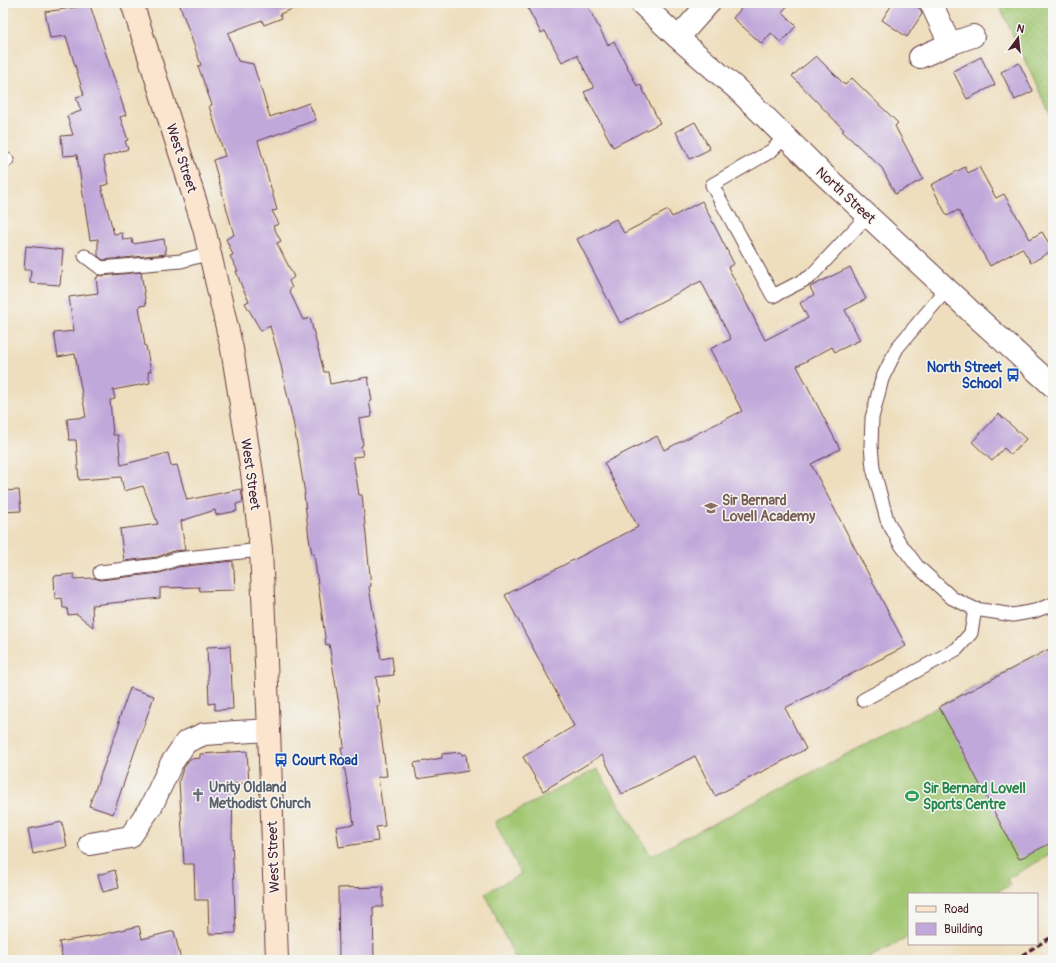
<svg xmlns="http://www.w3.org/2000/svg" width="1056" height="963" viewBox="0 0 1056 963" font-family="Pangolin,sans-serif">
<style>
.grass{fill:url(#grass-dots);stroke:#76734e}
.pitch{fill:#a1c772;stroke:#76734e}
.building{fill:#c1a8da}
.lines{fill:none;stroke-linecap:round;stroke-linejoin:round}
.lane-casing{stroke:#633c41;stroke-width:15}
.street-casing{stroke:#633c41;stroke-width:24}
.secondary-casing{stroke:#633c41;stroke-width:24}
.lane{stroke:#fff;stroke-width:13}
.street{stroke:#fff;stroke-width:22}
.secondary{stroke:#fbe5cf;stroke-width:22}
.rail{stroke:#4a1f2b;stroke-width:3;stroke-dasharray:6 3;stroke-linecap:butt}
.labels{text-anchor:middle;stroke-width:3;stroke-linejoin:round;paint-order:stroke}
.street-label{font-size:14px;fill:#4a1f2b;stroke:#f6f6f2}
.transit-label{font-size:14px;font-weight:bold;fill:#164399;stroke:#f6f6f2;text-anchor:end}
.education-label{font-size:14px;font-weight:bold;fill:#785e54;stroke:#f6f6f2;text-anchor:start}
.worship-label{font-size:14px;font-weight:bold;fill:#5b616d;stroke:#f6f6f2;text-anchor:start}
.leisure-label{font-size:14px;font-weight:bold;fill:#27864d;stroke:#f6f6f2;text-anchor:start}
</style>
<defs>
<pattern id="grass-dots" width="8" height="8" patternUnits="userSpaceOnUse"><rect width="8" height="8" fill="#a1c772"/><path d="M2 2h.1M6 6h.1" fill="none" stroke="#8caa63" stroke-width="1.8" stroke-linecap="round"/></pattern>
</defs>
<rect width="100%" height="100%" fill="#f6f6f2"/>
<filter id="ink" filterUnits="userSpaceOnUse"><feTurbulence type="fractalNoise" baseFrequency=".025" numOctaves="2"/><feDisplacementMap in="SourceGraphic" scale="8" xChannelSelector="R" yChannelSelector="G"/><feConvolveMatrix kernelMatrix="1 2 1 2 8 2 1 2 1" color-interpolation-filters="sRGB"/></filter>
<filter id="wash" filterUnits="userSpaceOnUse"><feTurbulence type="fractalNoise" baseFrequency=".012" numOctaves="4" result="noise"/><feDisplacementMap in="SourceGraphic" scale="16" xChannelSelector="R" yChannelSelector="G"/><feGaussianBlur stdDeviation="0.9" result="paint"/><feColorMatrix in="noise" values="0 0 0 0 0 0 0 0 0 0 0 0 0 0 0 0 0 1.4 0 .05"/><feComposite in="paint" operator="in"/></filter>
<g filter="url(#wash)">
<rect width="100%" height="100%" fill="#eedebd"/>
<path class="grass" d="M 998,3 L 1053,3 L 1053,121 Z"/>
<path class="pitch" d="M 1053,647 L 1053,853 L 1007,879 L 1010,885 L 993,894 L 909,894 L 909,937 L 865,960 L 516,960 L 485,893 L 521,874 L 495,822 L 597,769 L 651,856 Z"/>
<g id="blocks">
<path class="building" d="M 179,3 L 303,3 L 303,5 L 280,14 L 282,18 L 264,25 L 262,20 L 228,33 L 238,61 L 253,64 L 270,117 L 309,103 L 316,120 L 258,141 L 277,210 L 272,211 L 279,224 L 273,226 L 281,241 L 277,243 L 294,277 L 289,281 L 292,288 L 289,290 L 303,320 L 310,318 L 324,372 L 328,372 L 330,384 L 368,377 L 372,401 L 369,401 L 372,417 L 359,419 L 363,445 L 361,446 L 363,456 L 353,457 L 359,495 L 362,495 L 371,586 L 369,587 L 381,659 L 392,657 L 394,675 L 376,677 L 380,706 L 377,707 L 387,776 L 378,777 L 385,826 L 376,827 L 378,841 L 339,847 L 336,827 L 354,824 L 341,747 L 344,747 L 340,711 L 329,644 L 326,645 L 314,554 L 312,554 L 309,538 L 304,494 L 305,494 L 294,426 L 280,361 L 270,326 L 261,331 L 245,303 L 249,301 L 242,287 L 236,271 L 238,271 L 230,256 L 233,255 L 226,239 L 234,235 L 213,160 L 225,156 L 209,106 L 212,105 L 198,66 L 201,65 Z
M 525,3 L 586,3 L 608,45 L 614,41 L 637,86 L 640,84 L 660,123 L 613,147 L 584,92 L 594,88 L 577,55 L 562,62 L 545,31 L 541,33 Z
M 746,3 L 790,3 L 782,12 L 796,26 L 781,43 L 771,33 L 762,44 L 733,18 Z
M 893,3 L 911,3 L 920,9 L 922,14 L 907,37 L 882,20 Z
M 90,5 L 126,115 L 120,117 L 128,140 L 125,141 L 128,149 L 103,157 L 109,184 L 101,186 L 114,234 L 122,233 L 123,240 L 132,239 L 133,244 L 164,239 L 166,254 L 103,260 L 98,256 L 98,239 L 90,240 L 77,155 L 63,156 L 61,136 L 73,135 L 67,116 L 81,111 L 76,97 L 84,95 L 66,36 L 50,38 L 45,12 Z
M 816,56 L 845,85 L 852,78 L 898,123 L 895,126 L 923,179 L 895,194 L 882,168 L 842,131 L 844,130 L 792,76 Z
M 981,57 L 995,85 L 967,99 L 953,71 Z
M 1019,63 L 1033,91 L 1015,100 L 1001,72 Z
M 695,122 L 710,149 L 690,159 L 676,132 Z
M 965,167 L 968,173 L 979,167 L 996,198 L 1004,194 L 1030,239 L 1042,232 L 1053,250 L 1031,263 L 1022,248 L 990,266 L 958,210 L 947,216 L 931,185 Z
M 702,201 L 734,264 L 728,267 L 765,340 L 808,318 L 800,303 L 814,295 L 810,287 L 850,267 L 866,299 L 845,310 L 860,340 L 835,352 L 832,347 L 797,366 L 840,449 L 811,464 L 906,646 L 785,708 L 806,749 L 715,796 L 695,756 L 622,794 L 602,755 L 543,791 L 523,757 L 574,726 L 505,595 L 638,527 L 604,463 L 657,436 L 664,450 L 742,411 L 710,349 L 731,339 L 701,281 L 620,323 L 577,239 L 616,219 L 624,233 L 668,210 L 672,217 Z
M 26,246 L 63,250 L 60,285 L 30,283 L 31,270 L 24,270 Z
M 141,272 L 146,305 L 139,306 L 145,346 L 146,346 L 151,371 L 148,372 L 150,383 L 113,390 L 115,399 L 110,400 L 113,435 L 118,435 L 121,465 L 168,453 L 171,466 L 177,465 L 187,500 L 241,489 L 243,502 L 236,504 L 237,511 L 216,515 L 215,510 L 181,521 L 185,550 L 174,551 L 157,557 L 124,561 L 120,529 L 158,524 L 143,486 L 124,491 L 121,477 L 79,480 L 76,440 L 69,440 L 67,419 L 86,417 L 75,354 L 58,357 L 54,333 L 74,331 L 69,297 L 98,293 L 96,278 L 98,277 L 98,275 L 102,276 Z
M 999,414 L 1026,439 L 1011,455 L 1004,448 L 992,461 L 972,442 Z
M 19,490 L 21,511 L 3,512 L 3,491 Z
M 233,561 L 233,569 L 234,569 L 235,590 L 200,591 L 199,587 L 160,588 L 160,598 L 92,605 L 93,627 L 77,614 L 68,615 L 67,608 L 63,608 L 62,598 L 55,599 L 54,576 L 74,574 L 74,579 L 94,578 L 101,580 L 160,573 L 178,567 Z
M 230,646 L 233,709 L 215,710 L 215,703 L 209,704 L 207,647 Z
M 1053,647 L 1053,842 L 1019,859 L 939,707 Z
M 130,688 L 154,696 L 113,814 L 89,806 L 120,722 L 118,722 Z
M 247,751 L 249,783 L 233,784 L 232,840 L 236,933 L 209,934 L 208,900 L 195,900 L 194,864 L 184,864 L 179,781 L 183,769 L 190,759 L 200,758 L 200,754 Z
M 461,752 L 462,755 L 466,754 L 468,771 L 417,779 L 414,763 L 442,758 L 442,754 Z
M 62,822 L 67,847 L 33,854 L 28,829 Z
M 115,870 L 119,888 L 103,892 L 98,875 Z
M 383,887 L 383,907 L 373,907 L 374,960 L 339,960 L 338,888 Z
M 139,926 L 142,939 L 174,931 L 181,960 L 63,960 L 59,942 L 96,936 Z"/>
</g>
</g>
<g filter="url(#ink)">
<use href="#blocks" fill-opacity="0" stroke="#633c41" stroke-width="1"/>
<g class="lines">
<g class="lane-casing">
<path id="lane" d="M 785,137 L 771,151 L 712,185 L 773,296 L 810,277 L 868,215
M 3,162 L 7,160
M 85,256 L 101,268 L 181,261 L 210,253
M 947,289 L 897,348 L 882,379 L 872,418 L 871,446 L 873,468 L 887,520 L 899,542 L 917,566 L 952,598 L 975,609 L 1013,615 L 1035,611 L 1053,604
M 100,572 L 159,565 L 176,559 L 261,550
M 863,700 L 957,649 L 971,633 L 975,609"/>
</g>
<g class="street-casing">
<path id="street" d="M 641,3 L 678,38 L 737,89 L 821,172 L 980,320 L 1053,386
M 931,3 L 950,44
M 678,38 L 709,3
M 920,57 L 950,44 L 973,36
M 90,844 L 130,837 L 152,805 L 171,764 L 186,742 L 204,734 L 269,730"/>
</g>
<g class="secondary-casing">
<path id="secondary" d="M 132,3 L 204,228 L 232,349 L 252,473 L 261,550 L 269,730 L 277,960"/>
</g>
<use href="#lane" class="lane"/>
<use href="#street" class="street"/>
<use href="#secondary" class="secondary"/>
<path class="rail" d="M 1014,960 L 1053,936"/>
</g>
</g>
<defs>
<g id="bus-bare" transform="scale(1.08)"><path d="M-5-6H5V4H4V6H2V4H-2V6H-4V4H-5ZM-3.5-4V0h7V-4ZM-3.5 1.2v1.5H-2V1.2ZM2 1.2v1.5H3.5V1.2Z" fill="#1a4fb4" stroke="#f6f6f2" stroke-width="2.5" paint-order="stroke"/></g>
<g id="school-bare" transform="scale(1.08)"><path d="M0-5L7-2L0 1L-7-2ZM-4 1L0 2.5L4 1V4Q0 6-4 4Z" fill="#8d6e63" stroke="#f6f6f2" stroke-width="2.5" paint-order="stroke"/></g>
<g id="church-bare" transform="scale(1.08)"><path d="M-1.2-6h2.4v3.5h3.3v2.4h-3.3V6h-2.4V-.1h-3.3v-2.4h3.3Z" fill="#6b7280" stroke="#f6f6f2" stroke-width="2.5" paint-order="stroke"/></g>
<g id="stadium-bare" transform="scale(1.08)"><path d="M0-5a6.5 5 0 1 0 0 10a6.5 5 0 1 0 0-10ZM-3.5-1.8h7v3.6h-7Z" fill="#2e9e5b" stroke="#f6f6f2" stroke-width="2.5" paint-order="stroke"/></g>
</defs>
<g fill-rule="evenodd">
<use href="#bus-bare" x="1013" y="375"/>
<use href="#school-bare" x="711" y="508"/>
<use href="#bus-bare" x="281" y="760"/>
<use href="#church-bare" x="198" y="795"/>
<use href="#stadium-bare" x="912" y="796"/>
</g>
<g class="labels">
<g class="street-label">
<text transform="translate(182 158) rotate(72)" y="5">West Street</text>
<text transform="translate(846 195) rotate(43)" y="5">North Street</text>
<text transform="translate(251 474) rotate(82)" y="5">West Street</text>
<text transform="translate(273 857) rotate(-92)" y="5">West Street</text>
</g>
<g class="transit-label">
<text x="1002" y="372">North Street<tspan x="1002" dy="16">School</tspan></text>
<text x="292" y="765" text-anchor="start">Court Road</text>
</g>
<g class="education-label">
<text x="722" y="505">Sir Bernard<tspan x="722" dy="16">Lovell Academy</tspan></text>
</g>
<g class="worship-label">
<text x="209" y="792">Unity Oldland<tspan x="209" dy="16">Methodist Church</tspan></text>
</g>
<g class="leisure-label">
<text x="923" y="793">Sir Bernard Lovell<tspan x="923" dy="16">Sports Centre</tspan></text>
</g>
</g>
<rect width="1056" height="963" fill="none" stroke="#f6f6f2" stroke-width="16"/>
<rect x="908" y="893" width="130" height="52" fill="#f6f6f2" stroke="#b1a0a2"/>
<rect x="916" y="906" width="20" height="6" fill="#fbe5cf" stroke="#b1a0a2"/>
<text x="944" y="913" font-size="12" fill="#4a1f2b">Road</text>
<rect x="916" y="923" width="20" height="12" fill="#c1a8da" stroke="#b1a0a2"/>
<text x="944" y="933" font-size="12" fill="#4a1f2b">Building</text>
<g transform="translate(1018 38) rotate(15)" stroke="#f6f6f2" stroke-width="3" paint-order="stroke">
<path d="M0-3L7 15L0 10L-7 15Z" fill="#4a1f2b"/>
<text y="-6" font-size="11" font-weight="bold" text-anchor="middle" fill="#4a1f2b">N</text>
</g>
</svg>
